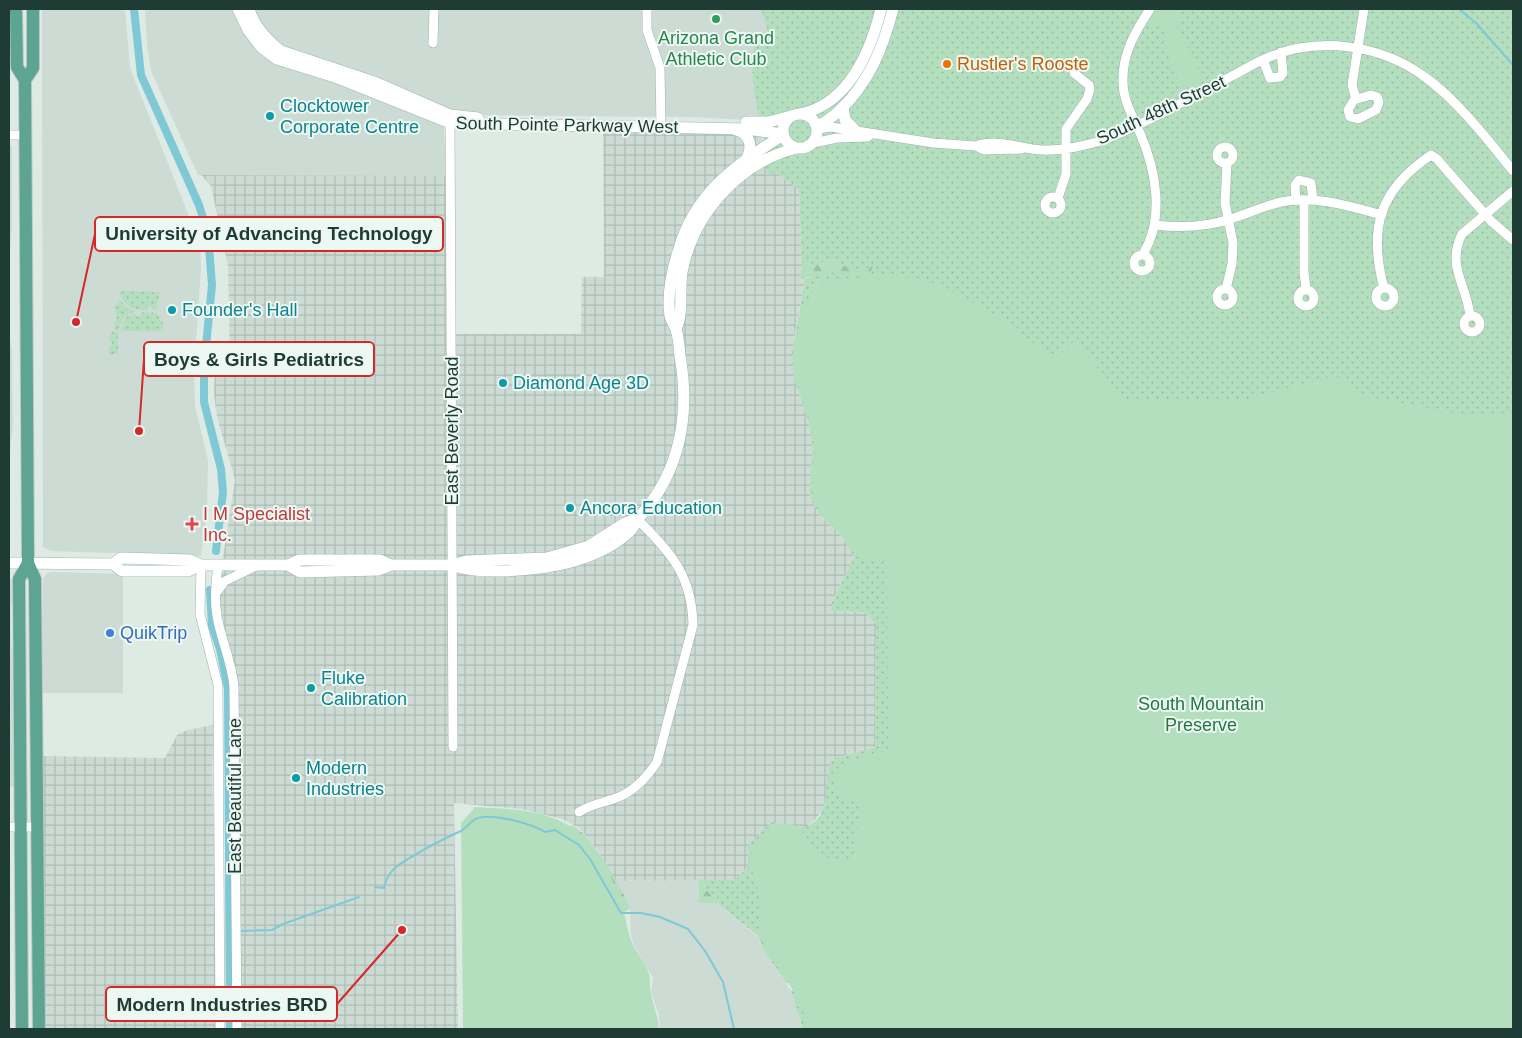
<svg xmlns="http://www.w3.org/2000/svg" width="1522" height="1038" viewBox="0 0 1522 1038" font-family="Arial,sans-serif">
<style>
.built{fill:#ccdbd4}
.industrial{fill:url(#industrial-grid)}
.grass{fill:url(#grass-dots)}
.forest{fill:url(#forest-firs)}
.green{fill:#b4dfbf}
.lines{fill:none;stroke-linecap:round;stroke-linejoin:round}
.stream{stroke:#7fc9d7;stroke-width:2}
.canal{stroke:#7fc9d7;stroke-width:8}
.street-casing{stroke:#a1b3ac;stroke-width:10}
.secondary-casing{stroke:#9cb8ad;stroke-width:12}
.primary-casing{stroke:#c0c8c6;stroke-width:14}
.street{stroke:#fff;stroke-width:9}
.secondary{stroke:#fff;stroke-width:11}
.primary{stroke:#5da592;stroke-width:12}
.leisure-dot{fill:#2e9e5b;stroke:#eef8f3;stroke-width:2}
.food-dot{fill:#e8710a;stroke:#eef8f3;stroke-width:2}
.culture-dot{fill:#0f9aa8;stroke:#eef8f3;stroke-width:2}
.health-dot{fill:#e0444e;stroke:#eef8f3;stroke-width:2}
.shop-dot{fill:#3f7fe0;stroke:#eef8f3;stroke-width:2}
.labels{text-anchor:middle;stroke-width:4;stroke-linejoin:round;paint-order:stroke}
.leisure-label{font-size:18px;fill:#27864d;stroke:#eef8f3}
.food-label{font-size:18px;fill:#c56008;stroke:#eef8f3;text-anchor:start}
.culture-label{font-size:18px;fill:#0d838f;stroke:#eef8f3;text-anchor:start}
.street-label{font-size:18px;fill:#1e3c34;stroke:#eef8f3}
.health-label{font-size:18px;fill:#be3a42;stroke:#eef8f3;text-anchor:start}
.shop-label{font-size:18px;fill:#366cbe;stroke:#eef8f3;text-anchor:start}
.park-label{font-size:18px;fill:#247744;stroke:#eef8f3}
.leader{fill:none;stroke:#d62828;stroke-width:2}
.callout-dot{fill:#d62828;stroke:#eef8f3;stroke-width:2}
.callout{fill:#eef8f3;stroke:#d62828;stroke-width:2}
.callout-label{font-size:19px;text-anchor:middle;font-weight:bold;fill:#1e3c34}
</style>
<defs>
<pattern id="industrial-grid" width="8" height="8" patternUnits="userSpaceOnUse" patternTransform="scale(1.25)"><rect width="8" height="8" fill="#ccdbd4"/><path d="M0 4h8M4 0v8" fill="none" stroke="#afbdb7"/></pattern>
<pattern id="grass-dots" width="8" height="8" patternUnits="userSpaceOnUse" patternTransform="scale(1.25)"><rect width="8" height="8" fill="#b4dfbf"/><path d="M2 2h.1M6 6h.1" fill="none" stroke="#9ac0a5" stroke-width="1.8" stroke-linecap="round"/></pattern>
<pattern id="forest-firs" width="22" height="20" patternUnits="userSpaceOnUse" patternTransform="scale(1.25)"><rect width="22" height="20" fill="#b4dfbf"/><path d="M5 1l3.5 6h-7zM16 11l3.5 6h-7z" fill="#9ac0a5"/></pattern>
</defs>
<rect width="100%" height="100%" fill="#deebe5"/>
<path class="built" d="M 42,9 L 125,9 L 130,68 L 200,244 L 201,268 L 194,370 L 195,406 L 208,460 L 207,508 L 201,556 L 51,551 L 43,547 Z
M 145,9 L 235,9 L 242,26 L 331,78 L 444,125 L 446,176 L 198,175 L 151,71 L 147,45 Z
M 252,9 L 833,9 L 832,95 L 748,120 L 689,117 L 466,115 L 292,53 L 266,35 Z
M 9,143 L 12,147 L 12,229 L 9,260 Z
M 9,331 L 12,352 L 13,426 L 9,460 L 9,546 Z
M 53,572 L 123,574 L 123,693 L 42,693 L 43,579 L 47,573 Z
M 9,577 L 14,583 L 11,609 L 11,644 L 15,664 L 15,787 L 9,787 Z
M 699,880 L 699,903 L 718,904 L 758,937 L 763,949 L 791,991 L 803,1029 L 660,1029 L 659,1015 L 651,992 L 653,978 L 634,945 L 631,936 L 630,909 L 615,881 Z"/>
<path class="industrial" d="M 760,125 L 767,175 L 775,172 L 799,189 L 802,273 L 800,278 L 805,279 L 794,338 L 794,378 L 808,420 L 813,448 L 809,490 L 812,502 L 820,515 L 842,536 L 854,557 L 832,602 L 832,611 L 864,612 L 876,624 L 875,747 L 833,759 L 824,808 L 813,822 L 748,867 L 735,880 L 615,881 L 598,851 L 579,828 L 562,819 L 521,809 L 454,803 L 458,1029 L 239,1029 L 238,694 L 218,615 L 217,596 L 235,480 L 217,417 L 214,394 L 215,361 L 230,361 L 228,266 L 211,186 L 201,175 L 446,176 L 452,334 L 581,334 L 582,277 L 604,277 L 603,132 Z
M 214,725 L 212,768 L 220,1029 L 45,1029 L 42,756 L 165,758 L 177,735 L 187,730 Z"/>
<path class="grass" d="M 761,9 L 1513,9 L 1513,1029 L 803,1029 L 791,991 L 798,987 L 794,983 L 786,983 L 763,949 L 758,936 L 718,904 L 717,898 C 708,895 705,889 703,880 L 735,880 L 748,867 L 748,845 L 772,822 C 781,824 795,829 804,827 C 833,822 822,775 833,759 L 875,747 L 876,624 L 864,612 L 832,611 L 832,602 L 854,557 L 842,536 L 820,515 L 812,502 L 809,490 L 813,448 L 808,420 L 794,378 L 792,353 L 805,279 L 812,277 L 802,273 L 799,189 L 775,172 L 767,175 C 765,162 765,149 763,136 C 757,101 745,67 759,33 L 768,32 Z
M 119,291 L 160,292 L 156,310 L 153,310 L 150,305 L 145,310 C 131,310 123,305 119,291 Z
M 120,300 L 127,308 L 135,311 L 123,318 L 118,331 L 114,330 L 117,316 L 114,308 Z
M 143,312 L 157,313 L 163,323 L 163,331 L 120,331 L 126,317 L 134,314 L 139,317 Z
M 113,331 L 118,333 L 118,354 L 109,355 L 109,346 L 112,346 L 112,342 L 109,341 L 109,336 Z"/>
<path class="forest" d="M 827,260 L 836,260 C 846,269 860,273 873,266 L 870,272 L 863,276 L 836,272 L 800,279 L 802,262 L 814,266 Z
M 571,825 C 589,831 624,890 630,909 L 620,914 L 566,831 Z
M 699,880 L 703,880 C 705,889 708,895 717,898 L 718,904 L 699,903 Z"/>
<path class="green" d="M 1161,9 L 1179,9 L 1178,28 L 1198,68 L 1206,78 L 1183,90 L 1170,62 L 1163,29 L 1150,22 Z
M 883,275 L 924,279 L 947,289 L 1014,325 L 1024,336 L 1055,359 L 1074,341 L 1128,402 L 1240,401 L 1335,376 L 1369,397 L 1461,414 L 1513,413 L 1513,1029 L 807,1029 C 803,994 781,977 766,947 C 759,933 763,917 761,902 C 756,872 738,858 766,831 C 775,822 786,822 797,826 C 813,843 814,855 839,863 L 853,856 L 857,848 C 853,836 856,828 862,817 L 860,804 L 839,795 L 833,773 C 843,759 871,756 888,751 L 887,562 L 856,556 L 844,535 L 820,511 L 814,501 L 811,476 L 814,460 L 813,437 L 810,421 L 795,378 L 793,353 L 802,311 L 816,285 L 825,281 Z
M 475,807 C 552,810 590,818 619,896 C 625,911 626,926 631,940 C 635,952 646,962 649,974 C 651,980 649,987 651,993 C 653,1006 658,1015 659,1029 L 463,1029 L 461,823 Z"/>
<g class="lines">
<path class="stream" d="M 1459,9 L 1476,23 L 1513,65
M 375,887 L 384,888 C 385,882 388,876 392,871 C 400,861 447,837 461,831 C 470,826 471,818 483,817 C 498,815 533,824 545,832 L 555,830 L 579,845 L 590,859 L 621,913 L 641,913 L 660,917 L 688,929 L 705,951 L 723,982 L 734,1029
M 240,931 L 272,930 L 283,924 L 359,897"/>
<path class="canal" d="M 134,9 L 141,75 L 199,205 L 208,234 L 212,285 L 204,367 L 204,402 L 221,469 L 223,492 L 216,551
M 210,590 L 212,626 L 220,649 L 228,689 L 230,1029"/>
<g class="street-casing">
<path id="street" d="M 647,9 L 647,30 L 660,68 L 661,127
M 433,43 L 434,9
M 1263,60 L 1270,78 L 1280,77 L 1283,73 L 1281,52
M 1371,95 L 1377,97 L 1379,102 L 1376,110 L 1358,119 L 1350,117 L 1348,110 L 1354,100 Z
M 1356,99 L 1352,85 L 1364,9
M 450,118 L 453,747
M 818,129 L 831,127 L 933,143 L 976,146 L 984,150 L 1022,149
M 9,135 L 25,135
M 813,143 L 837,138 L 868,137
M 976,146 C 999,138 1019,149 1042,150 C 1062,151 1082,146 1101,141 C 1143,125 1190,98 1230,77 C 1242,71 1254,63 1267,58 C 1318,36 1380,44 1425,77 C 1457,100 1488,140 1513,171
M1217 155a8 8 0 1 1 16 0a8 8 0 1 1-16 0Z
M1045 205a8 8 0 1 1 16 0a8 8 0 1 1-16 0Z
M 1058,198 L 1066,174 L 1066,129 L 1087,99 L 1090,89 L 1089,85 L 1074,73
M 1304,200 L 1304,272 L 1306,289
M 1296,201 L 1295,185 L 1299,180 L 1311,183 L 1313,200
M 1155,225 C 1180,228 1206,227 1230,219 C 1247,214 1264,206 1281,202 C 1316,195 1349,206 1382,215
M 1143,254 C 1165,218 1156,170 1140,133 C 1133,117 1123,100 1123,82 C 1122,54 1135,32 1150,9
M1134 263a8 8 0 1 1 16 0a8 8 0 1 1-16 0Z
M 1384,288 C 1368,229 1379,190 1431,155 L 1437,159 L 1491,221 L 1513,240
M1376 297a9 9 0 1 1 18 0a9 9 0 1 1-18 0Z
M1217 297a8 8 0 1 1 16 0a8 8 0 1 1-16 0Z
M 1226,289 L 1232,264 L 1233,243 L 1225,203 L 1227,163
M1298 298a8 8 0 1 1 16 0a8 8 0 1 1-16 0Z
M1464 324a8 8 0 1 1 16 0a8 8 0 1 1-16 0Z
M 1470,316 C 1467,285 1446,266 1462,234 L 1513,191
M 201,565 L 200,614 L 218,685 L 220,1029
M 218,565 C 216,582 214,599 217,616 C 221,640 232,662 234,687 L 237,1029
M 216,593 L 225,581 L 256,566
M 579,812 C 591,804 603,803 616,798 C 634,792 647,777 657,762 L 693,625 C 692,576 671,552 637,519
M 9,827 L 37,827"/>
</g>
<g class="secondary-casing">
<path id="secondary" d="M 238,9 L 248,30 L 261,47 L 277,59 L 335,77 L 450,123 L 747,129 L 783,134
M 249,9 C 254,26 267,40 281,51 L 377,83 L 450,115 L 478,118
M 843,107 L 845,120 L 856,131
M783 131a17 17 0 1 1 34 0a17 17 0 1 1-34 0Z
M 800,114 C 849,104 870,53 881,9
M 746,122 L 769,122 L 791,116
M 817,126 C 826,123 832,117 839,111 C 869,83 883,48 893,9
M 736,130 C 751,134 753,147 746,160
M 676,329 C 684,312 679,290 682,272 C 693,214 739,162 797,148
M 9,563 L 113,564 L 121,558 L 190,560 L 201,565
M 113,564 L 122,571 L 188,571 L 201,565 L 288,565 L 299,560 L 380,560 L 391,565
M 288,565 L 300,572 L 378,570 L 391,565 L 452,565 L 466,561 L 547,558 L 589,546 L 625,523 L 637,519
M 452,565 C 481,576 542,570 571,562 C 592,556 616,545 631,530 C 635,525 637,519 641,515 C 681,470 690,413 680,356 C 679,347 679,338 676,330 C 675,325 671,321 670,316 C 667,296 672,271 678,252 C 694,193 735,166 783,135"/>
</g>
<g class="primary-casing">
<path id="primary" d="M 16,9 L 17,67 L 25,80 L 28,563 L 35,579 L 39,1029
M 25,80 L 33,68 L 33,9
M 22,1029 L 19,579 L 28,563"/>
</g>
<use href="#street" class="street"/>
<use href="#secondary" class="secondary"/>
<use href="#primary" class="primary"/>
</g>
<circle class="leisure-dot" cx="716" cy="19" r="5"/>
<circle class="food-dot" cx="947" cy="64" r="5"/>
<g class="culture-dot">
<circle cx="270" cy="116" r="5"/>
<circle cx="172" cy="310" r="5"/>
<circle cx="503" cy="383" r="5"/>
<circle cx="570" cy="508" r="5"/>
<circle cx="311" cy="688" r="5"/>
<circle cx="296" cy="778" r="5"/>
</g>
<path class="health-dot" d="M189.5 516.5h5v5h5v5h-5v5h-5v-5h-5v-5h5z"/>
<circle class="shop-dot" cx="110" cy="633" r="5"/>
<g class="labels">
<g class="leisure-label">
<text x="716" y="44">Arizona Grand<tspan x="716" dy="21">Athletic Club</tspan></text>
</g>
<g class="food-label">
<text x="957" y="70">Rustler's Rooste</text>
</g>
<g class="culture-label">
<text x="280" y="112">Clocktower<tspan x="280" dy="21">Corporate Centre</tspan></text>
<text x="182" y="316">Founder's Hall</text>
<text x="513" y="389">Diamond Age 3D</text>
<text x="580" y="514">Ancora Education</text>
<text x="321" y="684">Fluke<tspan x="321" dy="21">Calibration</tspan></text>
<text x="306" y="774">Modern<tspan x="306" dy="21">Industries</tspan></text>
</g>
<g class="street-label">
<text transform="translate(1161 110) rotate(-25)" y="6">South 48th Street</text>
<text transform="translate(567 125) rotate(1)" y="6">South Pointe Parkway West</text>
<text transform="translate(452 431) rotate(-90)" y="6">East Beverly Road</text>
<text transform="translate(235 796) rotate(-90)" y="6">East Beautiful Lane</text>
</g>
<g class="health-label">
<text x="203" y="520">I M Specialist<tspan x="203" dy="21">Inc.</tspan></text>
</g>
<g class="shop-label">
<text x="120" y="639">QuikTrip</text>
</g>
<g class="park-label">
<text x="1201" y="710">South Mountain<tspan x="1201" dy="21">Preserve</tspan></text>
</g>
</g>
<path class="leader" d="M76 322L95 234M139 431L144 359M402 930L337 1004"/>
<g class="callout-dot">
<circle cx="76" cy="322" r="5"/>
<circle cx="139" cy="431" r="5"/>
<circle cx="402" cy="930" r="5"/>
</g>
<g class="callout">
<rect x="95" y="217" width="348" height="34" rx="5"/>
<rect x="144" y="342" width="230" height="34" rx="5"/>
<rect x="106" y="987" width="231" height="34" rx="5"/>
</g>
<g class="callout-label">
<text x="269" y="240">University of Advancing Technology</text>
<text x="259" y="366">Boys &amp; Girls Pediatrics</text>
<text x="222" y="1011">Modern Industries BRD</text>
</g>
<rect width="1522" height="1038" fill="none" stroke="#1e3c34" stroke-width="20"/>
</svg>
